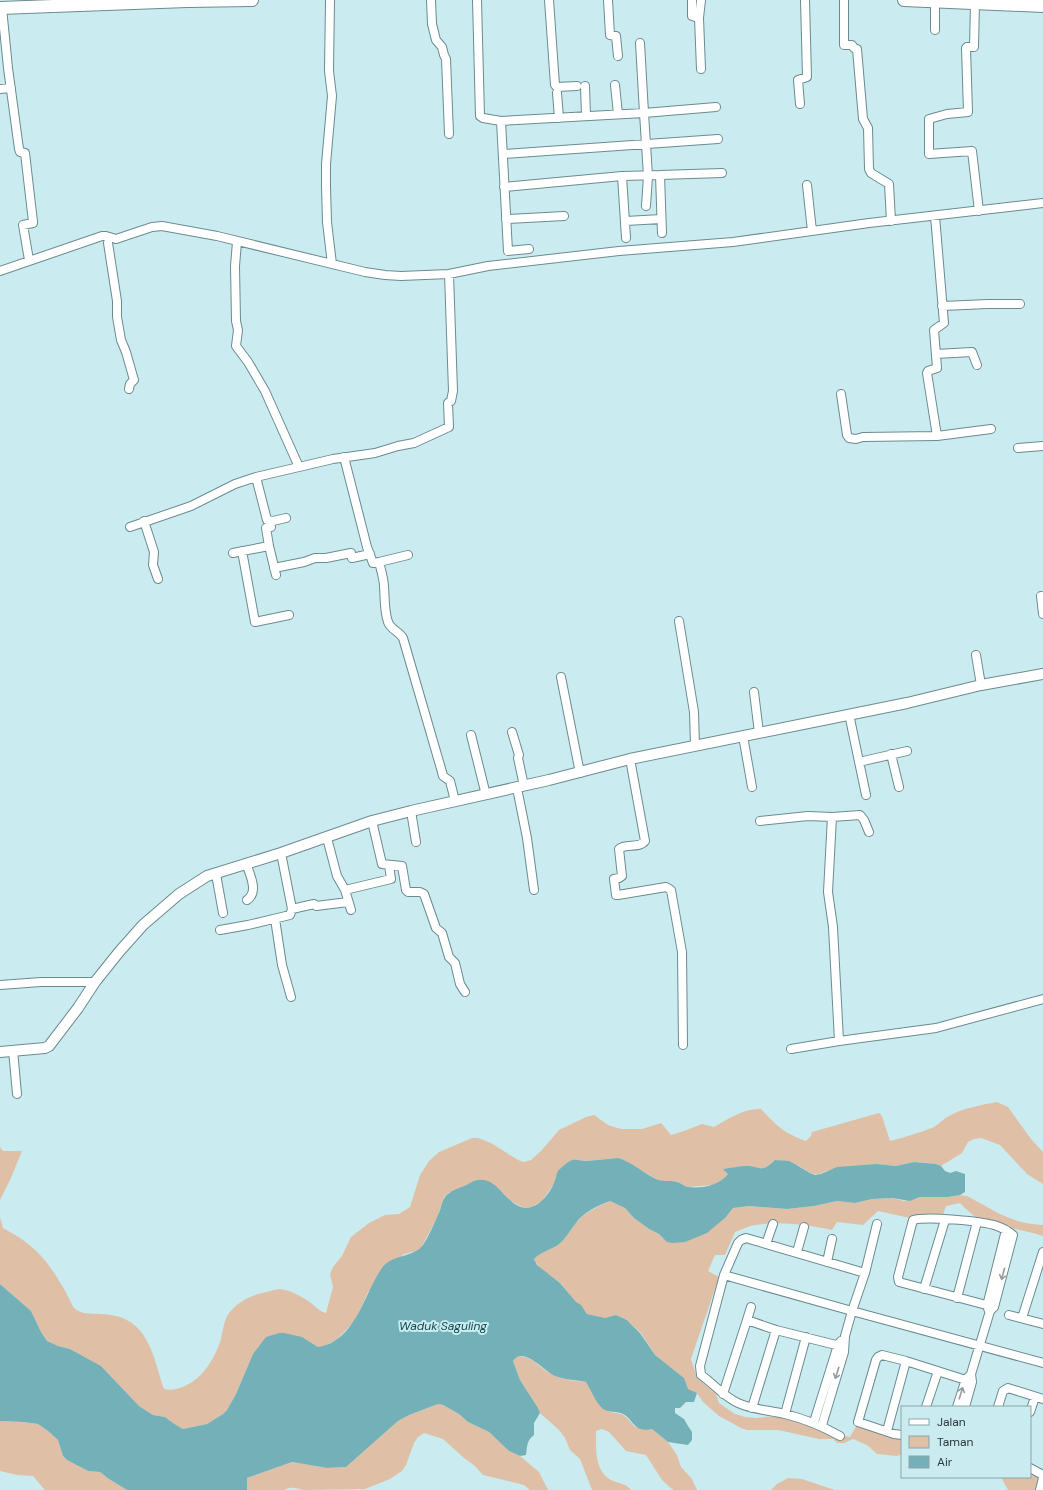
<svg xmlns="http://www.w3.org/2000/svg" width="1043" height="1490" viewBox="0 0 1043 1490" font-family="'DM Sans',sans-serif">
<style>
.green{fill:#dfc0a6}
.water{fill:#74b0b7}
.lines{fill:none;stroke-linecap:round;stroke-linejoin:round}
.minor-casing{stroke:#6b8b8f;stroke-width:10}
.tertiary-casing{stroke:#6b8b8f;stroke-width:12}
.secondary-casing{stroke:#6b8b8f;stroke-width:14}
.minor{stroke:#fff;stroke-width:8}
.tertiary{stroke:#fff;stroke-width:10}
.secondary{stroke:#fff;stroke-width:12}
.oneway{stroke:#969c9e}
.labels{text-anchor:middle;stroke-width:4;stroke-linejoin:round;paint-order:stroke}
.water-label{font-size:12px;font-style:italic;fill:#12494f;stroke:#caecf0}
</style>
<rect width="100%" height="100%" fill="#caecf0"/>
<path class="green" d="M 997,1102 L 1008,1107 L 1031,1139 L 1043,1152 L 1043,1184 L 1027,1174 L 1000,1145 L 981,1138 L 974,1139 L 968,1142 L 962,1153 L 941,1166 L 936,1164 L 914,1162 L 896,1166 L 877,1164 L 826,1171 C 811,1180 807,1168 795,1164 C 789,1161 781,1161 775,1160 C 760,1174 762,1166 746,1166 C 739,1166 731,1168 724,1169 L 728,1174 L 723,1180 L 713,1185 L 688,1187 L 678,1182 L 660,1181 L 618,1158 L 586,1161 L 574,1160 L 558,1172 L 554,1184 L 542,1201 L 532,1207 L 526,1208 L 520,1206 L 509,1200 L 502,1192 L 477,1180 L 449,1193 L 444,1197 L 438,1216 L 421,1248 L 416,1251 L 404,1254 L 368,1292 L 355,1321 L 336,1340 L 324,1346 L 318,1347 L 302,1337 L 253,1354 L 236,1394 L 227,1410 L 223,1414 L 207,1424 L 183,1429 L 173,1423 L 165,1417 L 153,1415 L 139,1406 L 101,1366 L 70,1349 L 58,1346 L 47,1341 L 41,1332 L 31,1311 L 0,1284 L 0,1217 L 3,1228 C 32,1244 44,1255 61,1284 C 64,1288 72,1305 74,1308 C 82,1315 90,1313 100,1314 C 148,1315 152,1352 164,1389 C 172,1391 177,1389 185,1386 C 203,1378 215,1358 221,1339 C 223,1330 224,1320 229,1313 C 238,1302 249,1296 262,1293 C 268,1292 275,1289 280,1289 C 290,1290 303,1297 311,1303 C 316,1307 319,1311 326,1313 L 333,1287 L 330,1274 L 333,1267 L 342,1256 L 351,1237 L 369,1223 L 385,1215 L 399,1214 L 410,1207 L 420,1175 L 429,1161 L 439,1152 L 472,1138 L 478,1138 L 491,1143 L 518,1160 L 524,1162 L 531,1160 L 541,1151 L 559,1130 L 586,1117 L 594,1115 L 608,1125 L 621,1129 L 642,1129 L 661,1123 L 671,1135 L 684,1131 L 702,1124 L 714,1127 C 728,1119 744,1108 761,1109 C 777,1126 783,1133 806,1141 L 811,1136 L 812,1132 L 879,1113 L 882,1116 L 890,1141 C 896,1140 928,1130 934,1127 C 939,1124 943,1119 949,1116 C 963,1108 981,1105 997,1102 Z
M 0,1147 L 3,1151 L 22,1151 L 10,1180 L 0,1200 Z
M 960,1195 L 967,1196 C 994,1210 1011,1224 1043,1225 L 1043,1236 C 1021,1228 994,1228 974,1216 C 969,1212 964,1207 960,1203 L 946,1206 L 941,1221 L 910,1218 L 878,1211 L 863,1225 L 837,1222 L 832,1230 C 807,1225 781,1221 755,1225 C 748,1226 741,1230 735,1232 L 725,1255 L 715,1255 L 708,1271 L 719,1277 L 691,1359 L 697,1378 L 716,1394 L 719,1403 L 735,1414 L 745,1417 L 756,1418 L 775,1416 L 809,1419 L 834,1434 L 850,1437 L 857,1425 L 902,1437 L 902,1454 L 897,1456 L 877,1454 L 867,1445 L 853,1439 L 844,1443 L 837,1443 L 833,1439 L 819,1439 L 778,1430 L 747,1430 L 741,1428 L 719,1416 L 703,1402 L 697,1393 L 687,1389 L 684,1378 L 655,1355 L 641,1333 L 627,1320 L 616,1315 L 605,1318 L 587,1314 C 584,1308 579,1306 575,1301 C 569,1295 565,1287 559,1282 C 550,1275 539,1270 534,1259 C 541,1252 550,1250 558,1245 C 566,1239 570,1230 576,1223 C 583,1213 599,1206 610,1201 L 625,1208 L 634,1218 L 649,1229 L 659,1234 L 663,1238 L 726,1217 L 733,1208 L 749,1206 L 787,1209 L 814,1206 L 837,1201 L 855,1203 L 872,1199 L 892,1198 L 904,1201 L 916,1199 L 920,1197 L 948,1197 Z
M 520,1356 C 537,1359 541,1370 555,1376 C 564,1380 577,1381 586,1382 L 600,1406 L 610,1412 L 622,1414 L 627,1418 L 635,1427 L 652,1429 L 668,1442 L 677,1455 L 681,1467 L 692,1479 L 697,1490 L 673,1490 L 662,1480 L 646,1455 L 626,1451 L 609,1432 L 602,1429 L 596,1431 C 596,1447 594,1471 611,1480 C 619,1484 626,1483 631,1490 L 592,1490 L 580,1459 L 570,1450 L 565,1438 L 559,1430 L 540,1413 L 538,1408 L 520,1380 L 513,1361 L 514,1358 Z
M 438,1404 L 443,1405 L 459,1414 L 468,1422 L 489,1432 L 509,1451 L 520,1456 L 539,1472 L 548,1490 L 530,1490 L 524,1485 L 483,1475 L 475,1466 L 464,1458 L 443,1439 L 424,1433 L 418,1437 L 414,1443 L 406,1465 L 402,1471 L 390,1479 L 365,1489 L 303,1490 C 296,1488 291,1486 284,1490 L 247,1490 L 247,1478 L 292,1462 L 327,1468 L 346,1467 L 398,1421 L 409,1415 Z
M 0,1421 L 24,1422 L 38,1424 L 48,1431 L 58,1440 L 63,1456 L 67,1460 L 88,1471 L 100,1472 L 109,1479 L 127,1490 L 45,1490 L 33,1476 L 17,1475 L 0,1471 Z
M 1030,1475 L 1040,1477 L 1037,1490 L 1008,1490 L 1001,1477 L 1030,1477 Z
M 788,1478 L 802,1479 L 835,1490 L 771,1490 L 777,1484 Z"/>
<path class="water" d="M 618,1158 C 632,1162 643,1173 656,1179 C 662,1182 670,1180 677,1182 C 681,1183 684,1186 688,1187 C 702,1189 720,1185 728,1174 L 723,1169 C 730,1168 739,1166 746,1166 C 762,1166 760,1174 775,1160 L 789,1161 L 795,1164 L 810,1173 L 815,1175 L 821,1174 L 837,1167 L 877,1164 L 896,1166 L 914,1162 L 936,1164 L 941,1166 L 945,1171 L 950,1173 L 956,1171 L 965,1174 L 965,1192 L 960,1195 L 948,1197 L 920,1197 L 910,1201 L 892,1198 L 872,1199 L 855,1203 L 837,1201 L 814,1206 L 787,1209 L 749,1206 L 733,1208 L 726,1217 L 707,1233 L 685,1242 L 673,1243 L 667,1242 L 659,1234 L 649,1229 L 634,1218 L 625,1208 L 610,1201 C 599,1205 582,1213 576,1223 C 570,1230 566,1239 558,1245 C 550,1250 541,1252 534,1259 L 537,1265 L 560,1283 L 576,1302 L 581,1305 L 587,1314 L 605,1318 L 616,1315 L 627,1320 L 640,1333 L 655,1355 L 684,1378 L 688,1389 L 697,1393 L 694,1402 L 686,1402 L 680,1408 L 675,1408 L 675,1413 L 684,1419 L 688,1426 L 692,1432 L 692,1440 L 688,1445 L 668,1442 L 652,1429 C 632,1433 634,1418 621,1413 C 613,1411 607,1413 601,1407 C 595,1401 591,1390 586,1382 C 577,1380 565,1380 555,1376 C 546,1373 523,1345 513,1361 L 520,1380 L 538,1408 L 540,1413 L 534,1423 L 534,1435 C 527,1440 527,1446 526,1455 L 520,1456 L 509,1451 L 489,1432 L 468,1422 L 459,1414 L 443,1405 L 438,1404 L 409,1415 L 398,1421 L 346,1467 L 327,1468 L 292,1462 L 247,1478 L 247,1490 L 127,1490 L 109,1479 L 100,1472 L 88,1471 L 67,1460 L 63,1456 L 58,1440 L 48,1431 L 38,1424 L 24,1422 L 0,1421 L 0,1284 L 31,1311 L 41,1332 L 47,1341 L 58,1346 L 70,1349 L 101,1366 L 139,1406 L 153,1415 L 165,1417 L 173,1423 L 183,1429 L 207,1424 L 223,1414 L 227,1410 L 236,1394 L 253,1354 L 266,1337 L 279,1333 L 284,1333 L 302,1337 L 318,1347 C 356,1341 363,1295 382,1268 C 392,1254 413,1258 423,1245 C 428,1238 434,1224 438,1215 C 442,1208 441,1199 448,1194 C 453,1190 459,1188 464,1186 C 469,1184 474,1180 478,1180 C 499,1177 506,1207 526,1208 C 539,1208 550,1193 554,1183 C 556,1179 556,1174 558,1171 C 561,1168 566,1163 570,1161 C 575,1158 581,1161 587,1161 C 597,1160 608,1159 618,1158 Z"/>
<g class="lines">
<g class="minor-casing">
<path id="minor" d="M 330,0 L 329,71 L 332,96 L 326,164 L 326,186 L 327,222 L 332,264
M 431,0 L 432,24 L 436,40 L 442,47 L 444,55 L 446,59 L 449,134
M 477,0 L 480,116 L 483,118 L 501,121
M 549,0 L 555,85 L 557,87 L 577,86
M 608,0 L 610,35 L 616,36 L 618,56
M 692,0 L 692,16 L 699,18 L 701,69
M 844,0 L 844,45 L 852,45 L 854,48 L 857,49 L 863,119 L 868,128 L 869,169 L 871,173 L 889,184 L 891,221
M 975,3 L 974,47 L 967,47 L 966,48 L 968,112 L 947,114 L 929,119 L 929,154 L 972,151 L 979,211
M 2,8 L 8,68 L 19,149 L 20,152 L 25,153 L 33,222 L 33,223 L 23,225 L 29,260
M 699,18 L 701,0
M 935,30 L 935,1
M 640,43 L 644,113 L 716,107
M 615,85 L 618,114
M 585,86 L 586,116
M 0,89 L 11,88
M 557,93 L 559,118
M 800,104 L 798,80 L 807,77 L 805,0
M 503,154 L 718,139
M 622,176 L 626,238
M 807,185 L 812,231
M 504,187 L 622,176 L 660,175
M 935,216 L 944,323 L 934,330 L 937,368 L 928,371 L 927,373 L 937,436 L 991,429
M 506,219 L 564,216
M 626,221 L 661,219
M 662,233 L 660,175 L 722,173
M 237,242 L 235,266 L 236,321 L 238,330 L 236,346 L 248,362 L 265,391 L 299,467 L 333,459 L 375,453 L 398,446 L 414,443 L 449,427 L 448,403 L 451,401 L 453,391 L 449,274
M 108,243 L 117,301 L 117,317 L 121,340 L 126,352 L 134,380 L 130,384 L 129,389
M 529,249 L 508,251 L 501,121 L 644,113 L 648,176 L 646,206
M 0,271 L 102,236 L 106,236 L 116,239 L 152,227 L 162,226 L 217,236 L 365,272 L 385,275 L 401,276 L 449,274 L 488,266 L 619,251 L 733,242 L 869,223 L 1043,203
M 942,306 L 988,304 L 1020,304
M 936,354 L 972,352 L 977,365
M 841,394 L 847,435 L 849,438 L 856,439 L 863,437 L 937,436
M 1018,448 L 1043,446
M 344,457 L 367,547 L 373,563 L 379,562 C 381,570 384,579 384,587 C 385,599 384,610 388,622 C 391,630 399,631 403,638 L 442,772 L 443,776 L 450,781 L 455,801
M 256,477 L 267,520 L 273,521 L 286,518
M 144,521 L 154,552 L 153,565 L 158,579
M 269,521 L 271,527 L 266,528 L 269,546 L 276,575
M 130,527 L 191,506 L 235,484 L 256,477 L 299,467
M 242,551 L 255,622 L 289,615
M 233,553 L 269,546
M 379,562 L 408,555
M 274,568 L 304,562 L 315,558 L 326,558 L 351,553 L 352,558 L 370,554
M 1041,596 L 1043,614
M 679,621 L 694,712 L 695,746
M 976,655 L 981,685
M 561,677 L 580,773
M 754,692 L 759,733
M 849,714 L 866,795
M 512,732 L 519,755 L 518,758 L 524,786
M 471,735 L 486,795
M 743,736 L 752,787
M 891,754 L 899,787
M 630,759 L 645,841 C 639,849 626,843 619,849 L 622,876 L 619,878 L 614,879 L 616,895 L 618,895 L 666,887 L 671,890 L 682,952 L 683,1045
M 859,762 L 907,751
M 517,788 L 527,838 L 534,890
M 411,811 L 416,842
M 832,817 L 828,892 L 833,927 L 839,1041
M 372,821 L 382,864 L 402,866 L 406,890 L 408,892 L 420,892 L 424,894 L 436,928 L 442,933 L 449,957 L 455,963 L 460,984 L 465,992
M 760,821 L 808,816 L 832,817 L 860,815 L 864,820 L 869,832
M 327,838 L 337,876 L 345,890 L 351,910
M 246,863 C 250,875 259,892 247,900
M 216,874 L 223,913
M 345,890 L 391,879 L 389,865
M 292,909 L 314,904 L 316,906 L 348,902
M 275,919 L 282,965 L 291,997
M 220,930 L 248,925 L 290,915 L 292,909 L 281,853
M 0,985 L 41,982 L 95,982
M 791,1049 L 839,1041 L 936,1028 L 1043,999
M 13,1050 L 17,1094
M 766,1244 L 773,1224
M 797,1252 L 804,1227
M 827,1262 L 832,1239
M 724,1275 L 738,1243 L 741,1240 L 746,1238 L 865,1273
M 924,1289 L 945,1220
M 957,1298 L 977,1222
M 989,1311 L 987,1306 L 1006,1230
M 1009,1315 L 1043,1324
M 1022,1318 L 1043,1252
M 747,1320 L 751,1307
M 723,1394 L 747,1320 L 776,1330 L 844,1347
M 926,1407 L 938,1371
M 957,1407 L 966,1379 L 969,1376
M 965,1407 L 972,1382 L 971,1374 L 990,1311 L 994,1307 L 1013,1235 C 1008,1231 1003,1228 997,1226 C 983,1221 926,1216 913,1220 L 898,1277 L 899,1282 L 994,1307
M 998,1407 L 1003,1391 L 1008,1388 L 1043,1399
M 752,1408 L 776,1330
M 1030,1412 L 1035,1397
M 785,1414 L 806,1337
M 814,1422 L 838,1345 L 841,1341
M 822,1425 L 844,1352 L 845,1336 L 852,1311 L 1043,1363
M 887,1431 L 906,1361
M 902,1435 L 894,1434 L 858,1422 L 876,1360 L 878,1357 L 882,1355 L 906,1361 L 972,1382
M 840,1436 C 822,1426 805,1419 785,1414 C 769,1410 753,1410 738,1403 C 723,1396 714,1384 701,1375 L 700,1366 L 724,1275 L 852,1311 L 865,1273 L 877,1224
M 1030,1468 L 1043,1475
M 1040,1490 L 1043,1478"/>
</g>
<g class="tertiary-casing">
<path id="tertiary" d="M 0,1052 L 45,1048 L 49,1046 L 78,1008 L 95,982 L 119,952 L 143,925 L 179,894 L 207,876 L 281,853 L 372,821 L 411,811 L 549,780 L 630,759 L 907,703 L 981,685 L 1043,674"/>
</g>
<g class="secondary-casing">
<path id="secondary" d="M 904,0 L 1043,6
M 0,8 L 187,1 L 252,0"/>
</g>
<use href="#minor" class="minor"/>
<use href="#tertiary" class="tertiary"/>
<use href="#secondary" class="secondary"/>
</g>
<defs><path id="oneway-shaft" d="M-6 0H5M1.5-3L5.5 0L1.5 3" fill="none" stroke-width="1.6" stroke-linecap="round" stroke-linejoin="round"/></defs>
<g class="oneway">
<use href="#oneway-shaft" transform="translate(1003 1274) rotate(105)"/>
<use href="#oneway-shaft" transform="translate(837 1373) rotate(108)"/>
<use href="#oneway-shaft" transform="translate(961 1393) rotate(-73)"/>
</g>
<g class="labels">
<g class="water-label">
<text x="443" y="1330">Waduk Saguling</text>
</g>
</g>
<rect x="901" y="1406" width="130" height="72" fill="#caecf0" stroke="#8ba5a8"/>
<rect x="909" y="1419" width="20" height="6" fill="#ffffff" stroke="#8ba5a8"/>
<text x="937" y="1426" font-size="12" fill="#2d3a3c">Jalan</text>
<rect x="909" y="1436" width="20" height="12" fill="#dfc0a6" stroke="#8ba5a8"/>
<text x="937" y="1446" font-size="12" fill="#2d3a3c">Taman</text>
<rect x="909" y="1456" width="20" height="12" fill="#74b0b7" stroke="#8ba5a8"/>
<text x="937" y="1466" font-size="12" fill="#2d3a3c">Air</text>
</svg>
